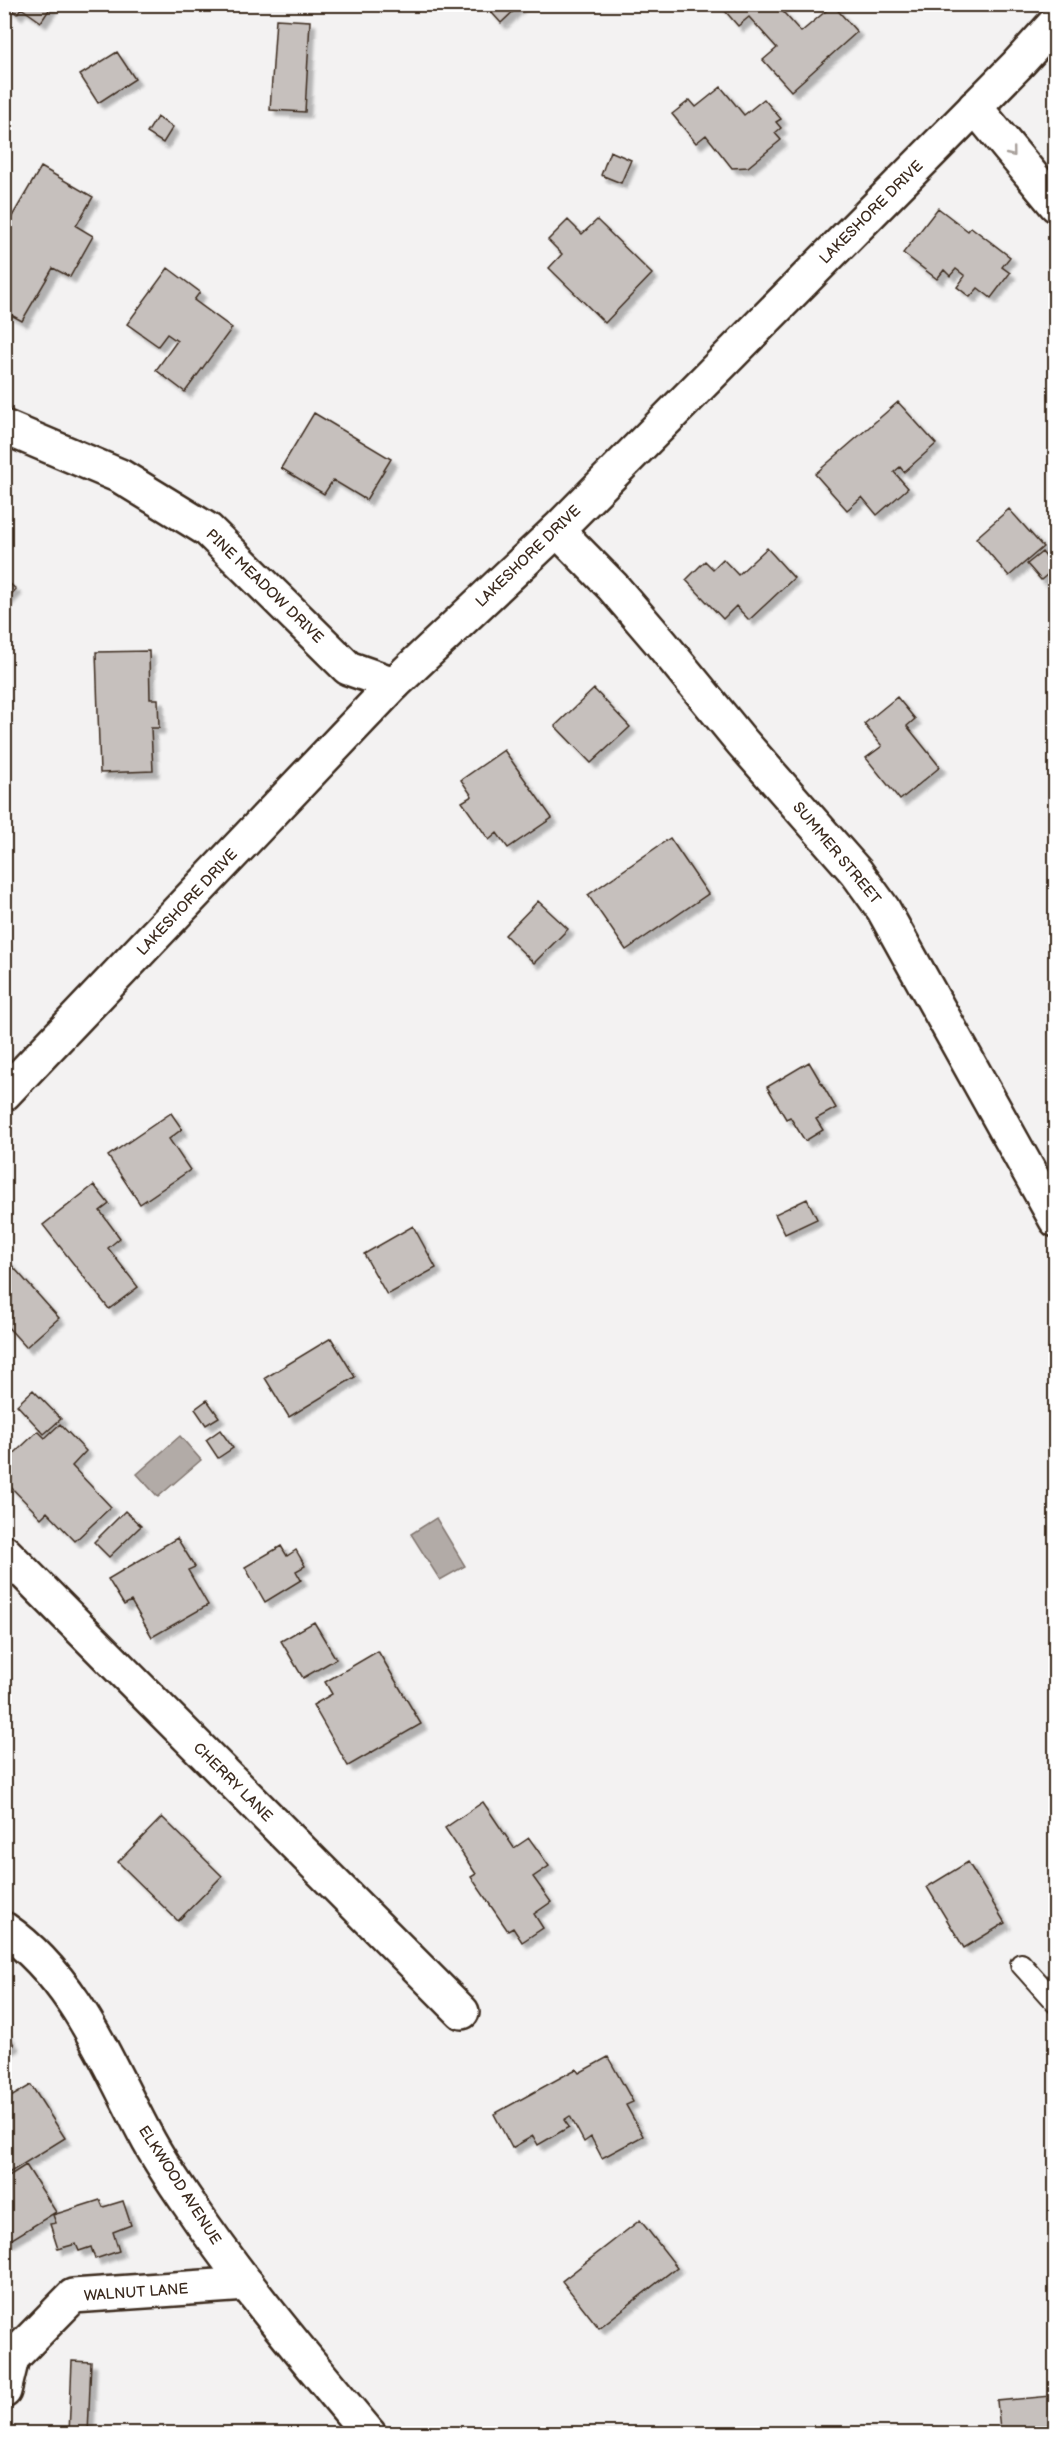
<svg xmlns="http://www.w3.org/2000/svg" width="1060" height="2438" viewBox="0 0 1060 2438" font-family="'Balsamiq Sans',sans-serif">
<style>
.water{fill:#b2aba7;stroke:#827770;stroke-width:1.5}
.building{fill:#c6c0bd;stroke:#3b2a1e;stroke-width:1.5;filter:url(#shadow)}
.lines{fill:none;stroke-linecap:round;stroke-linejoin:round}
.lane-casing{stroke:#3b2a1e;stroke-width:24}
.street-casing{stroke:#3b2a1e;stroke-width:38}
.secondary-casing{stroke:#3b2a1e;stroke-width:38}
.lane{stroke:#fff;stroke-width:20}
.street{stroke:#fff;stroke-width:33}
.secondary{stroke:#fff;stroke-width:33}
.oneway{stroke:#a79f9a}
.labels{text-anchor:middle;stroke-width:4.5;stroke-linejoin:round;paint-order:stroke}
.street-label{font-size:15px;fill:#3b2a1e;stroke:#fff}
</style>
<defs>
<filter id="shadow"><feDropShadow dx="5.5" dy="5.5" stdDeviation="1.5" flood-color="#0004"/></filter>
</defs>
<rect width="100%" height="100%" fill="#f3f2f2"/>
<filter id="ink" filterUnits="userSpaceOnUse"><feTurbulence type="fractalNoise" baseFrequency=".0167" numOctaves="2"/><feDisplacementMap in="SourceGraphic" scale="12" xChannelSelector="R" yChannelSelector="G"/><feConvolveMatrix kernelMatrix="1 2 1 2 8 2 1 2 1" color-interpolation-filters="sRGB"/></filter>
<g filter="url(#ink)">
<path class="water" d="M 180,1436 L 201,1460 L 158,1497 L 137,1474 Z
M 436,1518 L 465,1566 L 440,1580 L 411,1534 Z"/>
<path class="building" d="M 4,4 L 53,4 L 41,22 L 21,8 L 17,14 Z
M 484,4 L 521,4 L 501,23 Z
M 719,4 L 776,4 L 801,32 L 833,5 L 857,32 L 791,91 L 763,60 L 777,48 L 749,17 L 738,26 Z
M 276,19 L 310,21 L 305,112 L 270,110 Z
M 117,52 L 135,79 L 98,103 L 80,75 Z
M 721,87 L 744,115 L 764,99 L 781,119 L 776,122 L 781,128 L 775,133 L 781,140 L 748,167 L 732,168 L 706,135 L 696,143 L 672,114 L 690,100 L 696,107 Z
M 157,117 L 173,127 L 163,143 L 147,133 Z
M 610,151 L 631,160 L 621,183 L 601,175 Z
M 41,167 L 93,197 L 76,226 L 93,236 L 70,277 L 53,268 L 22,321 L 4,311 L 4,230 Z
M 938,208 L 968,231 L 971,227 L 1010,257 L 1002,267 L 1010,273 L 991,298 L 978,288 L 970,297 L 957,287 L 965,276 L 956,269 L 950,276 L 944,270 L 937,279 L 903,253 Z
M 568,220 L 582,234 L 597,220 L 652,274 L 605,323 L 549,268 L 562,254 L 548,240 Z
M 168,268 L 200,292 L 194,300 L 232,328 L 185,392 L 156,370 L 177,341 L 167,334 L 158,346 L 127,324 Z
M 898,402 L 936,444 L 904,472 L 900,467 L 894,472 L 908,488 L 877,515 L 862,497 L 847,510 L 815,474 Z
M 314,413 L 391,459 L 366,500 L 333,480 L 324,494 L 281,468 Z
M 1009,509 L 1043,547 L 1009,576 L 976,538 Z
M 767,548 L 794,578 L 749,620 L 736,606 L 723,619 L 686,580 L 705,561 L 713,569 L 723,559 L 738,575 Z
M 1042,552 L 1055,568 L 1041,580 L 1027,564 Z
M 4,579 L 16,589 L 4,602 Z
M 149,651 L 150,699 L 158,699 L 159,728 L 151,728 L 153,771 L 100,773 L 96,652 Z
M 594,689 L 630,727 L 591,763 L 555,726 Z
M 897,697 L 915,719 L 907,726 L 940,767 L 900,800 L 866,758 L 882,746 L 864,724 Z
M 504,750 L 552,818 L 508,848 L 497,833 L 489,840 L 462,802 L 472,796 L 461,780 Z
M 670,838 L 708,894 L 626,950 L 588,895 Z
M 538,901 L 568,929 L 534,963 L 505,935 Z
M 809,1062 L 836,1108 L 816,1119 L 823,1130 L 805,1141 L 790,1117 L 786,1119 L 767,1087 Z
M 171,1113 L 182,1129 L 169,1139 L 190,1170 L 140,1204 L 108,1156 Z
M 94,1185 L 109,1204 L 100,1211 L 120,1238 L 108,1248 L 138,1287 L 109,1309 L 43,1225 Z
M 807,1199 L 817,1219 L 785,1234 L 775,1214 Z
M 413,1226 L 436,1268 L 387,1295 L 364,1254 Z
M 7,1260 L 59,1318 L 26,1347 L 4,1323 L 4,1263 Z
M 331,1338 L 355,1377 L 289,1417 L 265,1378 Z
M 33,1390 L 61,1419 L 44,1434 L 17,1405 Z
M 207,1400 L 219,1417 L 206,1425 L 195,1409 Z
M 60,1424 L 86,1451 L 72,1466 L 111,1507 L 75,1541 L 47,1512 L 41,1518 L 4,1480 L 4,1463 L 38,1431 L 45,1438 Z
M 220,1430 L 233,1448 L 218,1458 L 206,1440 Z
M 125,1511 L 141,1526 L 109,1557 L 94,1542 Z
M 177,1538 L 195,1567 L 188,1570 L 208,1605 L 152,1637 L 131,1601 L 124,1605 L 108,1579 Z
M 281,1546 L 287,1556 L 296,1550 L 305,1566 L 296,1571 L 301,1580 L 265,1602 L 245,1567 Z
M 314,1622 L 336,1659 L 303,1678 L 281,1641 Z
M 378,1651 L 421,1724 L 348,1766 L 313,1705 L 332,1694 L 325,1682 Z
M 483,1802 L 514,1848 L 529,1838 L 549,1866 L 533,1877 L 551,1902 L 534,1914 L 543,1928 L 522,1942 L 513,1928 L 508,1931 L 471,1877 L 476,1874 L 445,1828 Z
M 162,1817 L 222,1876 L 178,1921 L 118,1862 Z
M 968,1862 L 1005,1923 L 964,1948 L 927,1887 Z
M 4,2029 L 14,2045 L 4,2051 Z
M 608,2057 L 633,2102 L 626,2105 L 643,2136 L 602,2158 L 591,2137 L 584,2142 L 570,2116 L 564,2120 L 569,2127 L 538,2145 L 533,2136 L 512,2148 L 494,2114 L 576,2069 L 579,2073 Z
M 31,2085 L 65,2138 L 4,2176 L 4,2086 L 11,2097 Z
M 26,2165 L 56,2212 L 4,2244 L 4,2179 Z
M 100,2200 L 103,2207 L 123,2201 L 131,2225 L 113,2232 L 119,2251 L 95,2259 L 91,2247 L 79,2251 L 76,2244 L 58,2249 L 50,2224 L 56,2223 L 53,2215 Z
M 640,2220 L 677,2267 L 599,2328 L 562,2281 Z
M 72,2361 L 91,2362 L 88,2434 L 69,2434 Z
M 1051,2396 L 1054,2434 L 1011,2434 L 1011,2428 L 1000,2429 L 997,2401 Z"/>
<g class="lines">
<g class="lane-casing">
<path id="lane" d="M 1021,1964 L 1056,2003"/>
</g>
<g class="street-casing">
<path id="street" d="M 975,107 L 1056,205
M 4,427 L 120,476 L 208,530 L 348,668 L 394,684
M 557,530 L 613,587 L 661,643 L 742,742 L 857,873 L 883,909 L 1056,1220
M 4,1552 L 462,2012
M 4,2391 L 12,2358 L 73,2296 L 247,2284"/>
</g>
<g class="secondary-casing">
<path id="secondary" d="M 4,1094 L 394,684 L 557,530 L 1017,65 L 1056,22
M 4,1929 C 75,1978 106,2061 145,2134 C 158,2159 175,2184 191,2207 C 245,2287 307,2360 369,2434"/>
</g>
<use href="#lane" class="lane"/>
<use href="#street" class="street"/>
<use href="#secondary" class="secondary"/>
</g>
<defs><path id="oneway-chevron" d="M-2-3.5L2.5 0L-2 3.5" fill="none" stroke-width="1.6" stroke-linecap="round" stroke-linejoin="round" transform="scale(1.5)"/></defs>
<use class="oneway" href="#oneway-chevron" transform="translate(1012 153) rotate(51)"/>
</g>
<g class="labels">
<g class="street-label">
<text transform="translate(871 212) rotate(-45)" y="5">LAKESHORE DRIVE</text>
<text transform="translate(528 556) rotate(-44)" y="5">LAKESHORE DRIVE</text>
<text transform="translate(265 586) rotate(44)" y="5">PINE MEADOW DRIVE</text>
<text transform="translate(837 853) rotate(50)" y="5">SUMMER STREET</text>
<text transform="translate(187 902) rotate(-47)" y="5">LAKESHORE DRIVE</text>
<text transform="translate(233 1782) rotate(45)" y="5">CHERRY LANE</text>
<text transform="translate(180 2185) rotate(57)" y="5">ELKWOOD AVENUE</text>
<text transform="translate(136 2292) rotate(-4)" y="5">WALNUT LANE</text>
</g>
</g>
<rect width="1060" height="2438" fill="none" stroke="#fff" stroke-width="24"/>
<rect x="12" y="12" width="1036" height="2414" fill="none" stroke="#3b2a1e" stroke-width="2" filter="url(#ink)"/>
</svg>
